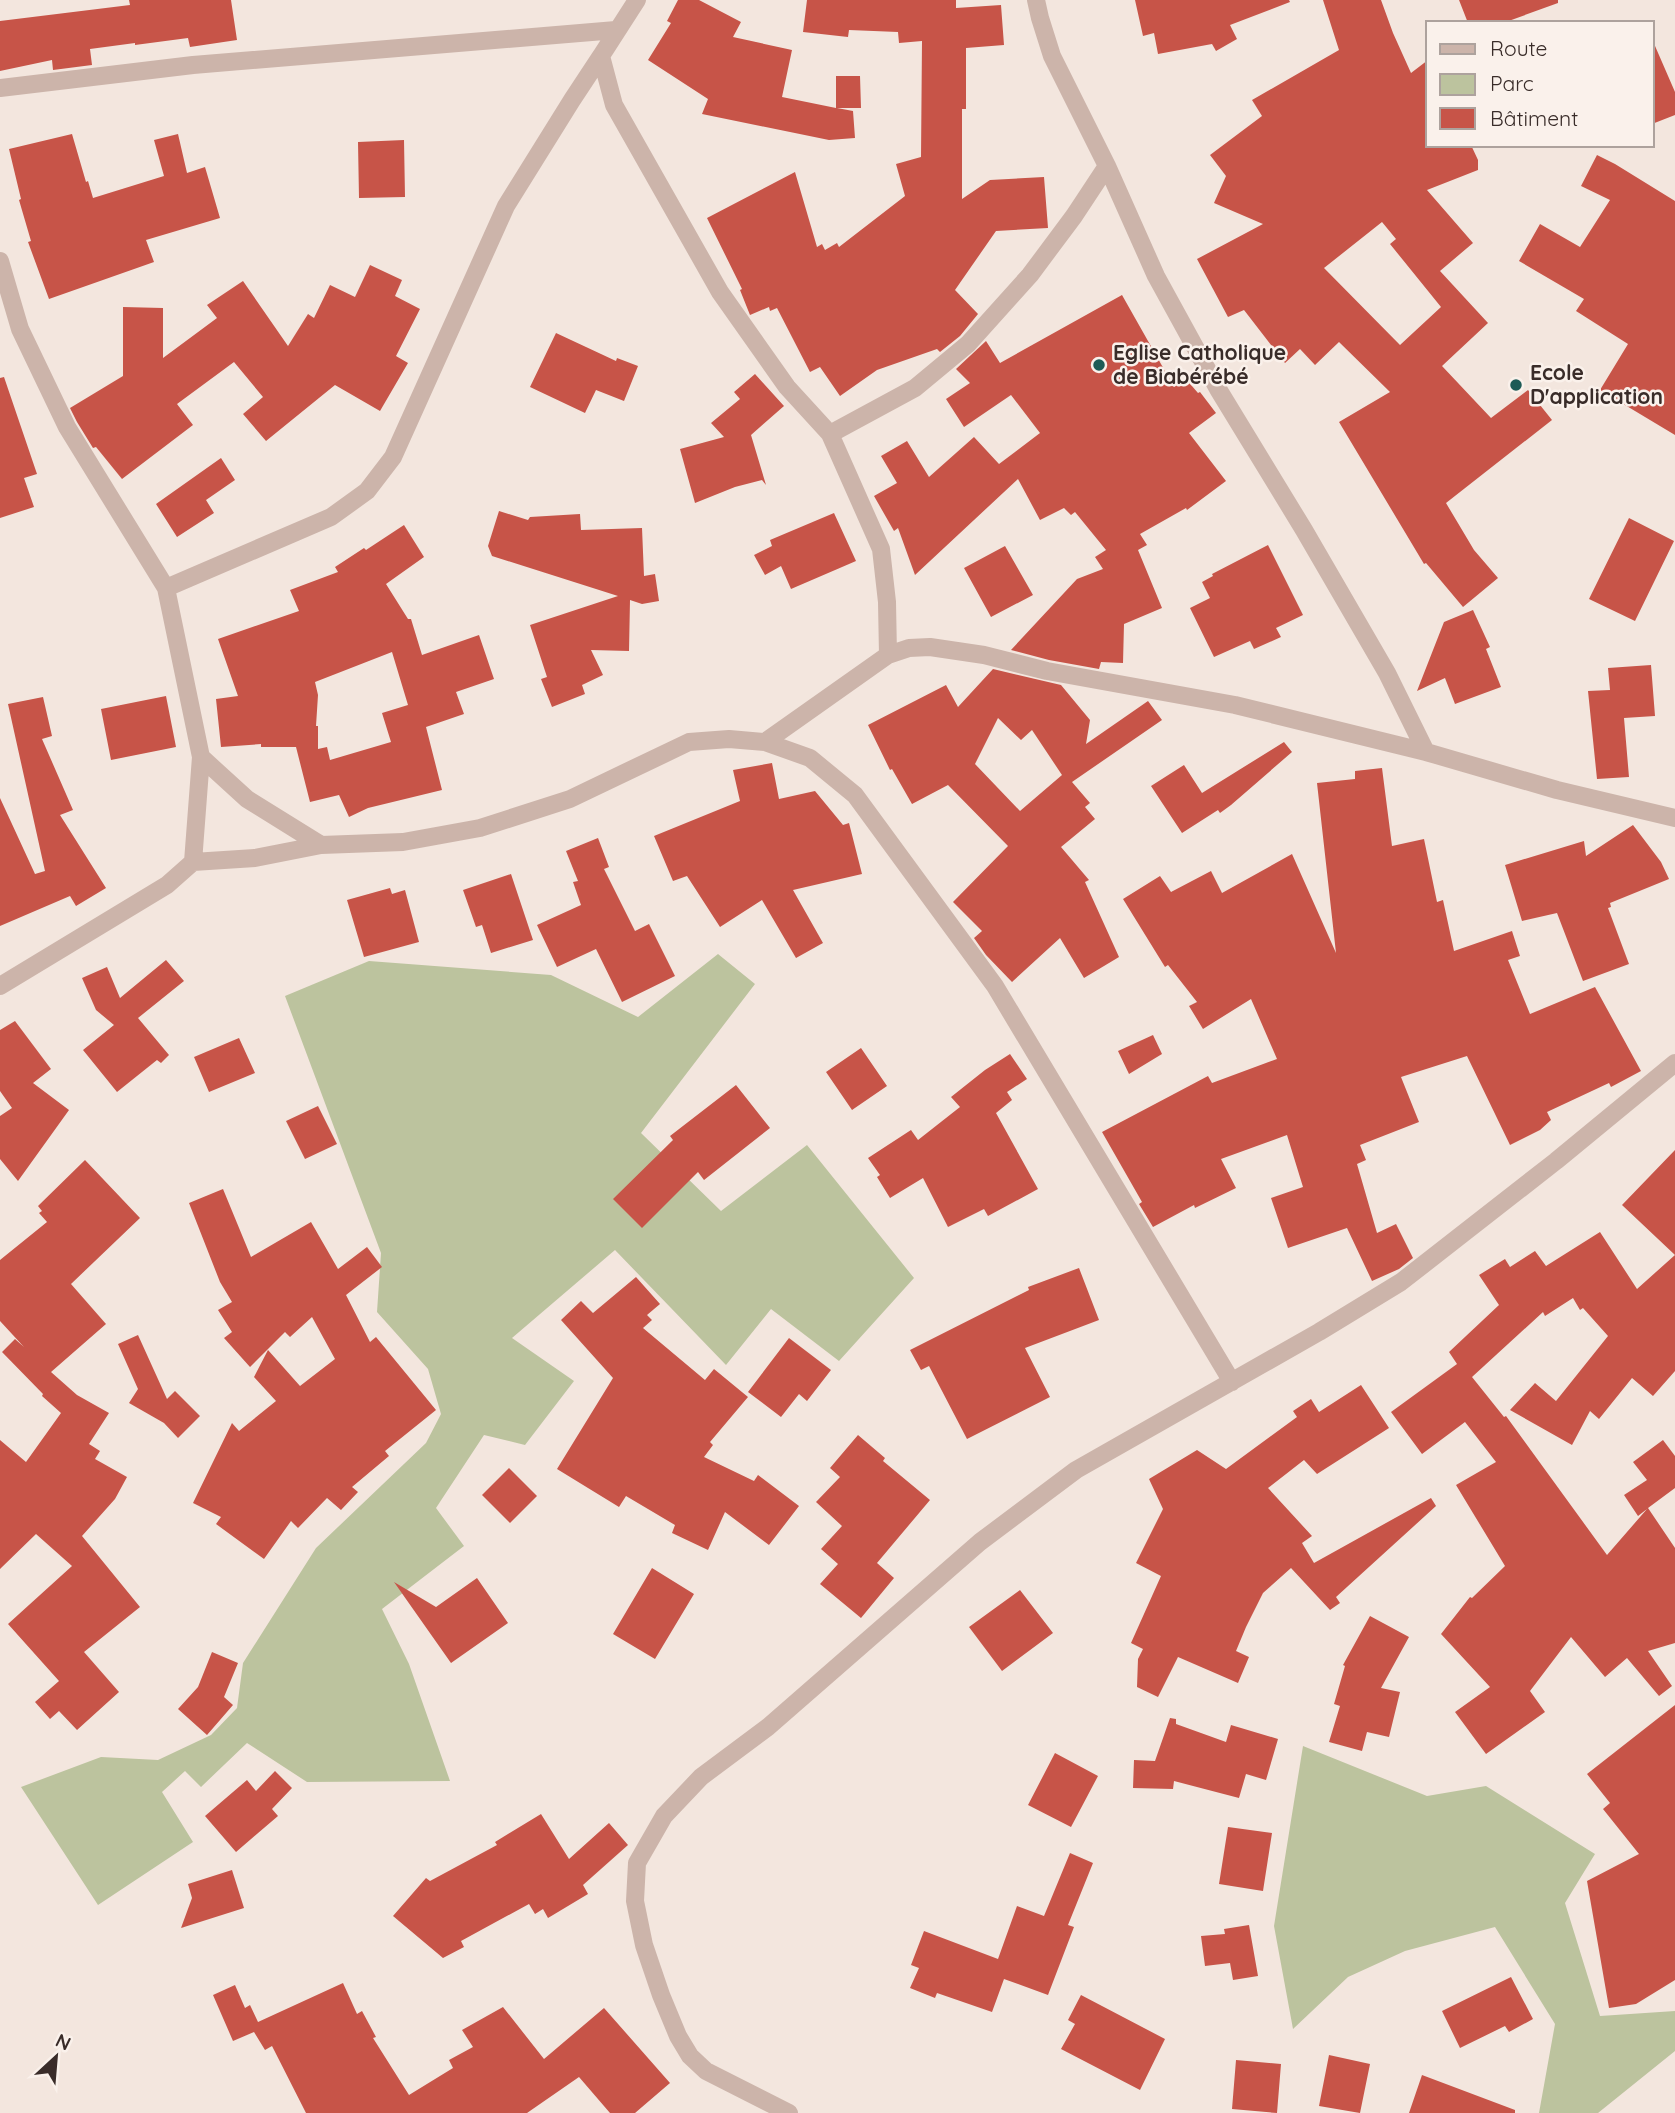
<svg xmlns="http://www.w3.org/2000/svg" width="1675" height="2113" viewBox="0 0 1675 2113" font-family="Quicksand,sans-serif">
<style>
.green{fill:#bcc39e}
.building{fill:#c75448;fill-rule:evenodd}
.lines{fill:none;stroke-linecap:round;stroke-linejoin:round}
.street{stroke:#ccb4aa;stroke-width:18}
.poi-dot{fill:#1e5b56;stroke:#faf1eb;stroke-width:2.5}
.labels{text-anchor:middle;stroke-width:5;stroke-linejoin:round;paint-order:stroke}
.poi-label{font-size:21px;font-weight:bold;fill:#392c29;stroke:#faf1eb;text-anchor:start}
</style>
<rect width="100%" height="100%" fill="#f3e6de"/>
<path class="green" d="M 718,954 L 755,984 L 641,1133 L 721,1211 L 807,1145 L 914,1278 L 839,1361 L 771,1309 L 726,1365 L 615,1250 L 512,1338 L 574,1381 L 525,1445 L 484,1435 L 436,1508 L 464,1546 L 382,1609 L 409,1664 L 450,1781 L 307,1782 L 247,1743 L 201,1787 L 185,1771 L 162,1792 L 193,1842 L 98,1905 L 21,1787 L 101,1757 L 158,1760 L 211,1735 L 237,1708 L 243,1663 L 316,1548 L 426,1443 L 441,1414 L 428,1369 L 377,1312 L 381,1253 L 285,996 L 369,961 L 551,975 L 638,1017 Z
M 1303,1746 L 1427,1796 L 1486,1786 L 1595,1854 L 1565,1903 L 1600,2016 L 1675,2011 L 1675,2051 L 1598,2113 L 1539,2113 L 1555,2024 L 1495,1927 L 1405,1951 L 1348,1977 L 1293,2029 L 1274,1926 Z"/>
<path class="building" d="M 129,0 L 231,0 L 237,40 L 190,47 L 188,38 L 135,45 L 135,43 L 90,49 L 92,65 L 53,70 L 52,60 L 0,71 L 0,21 L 130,5 Z
M 678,0 L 699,0 L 741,22 L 733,37 L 792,50 L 782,97 L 836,108 L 836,76 L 860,76 L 861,108 L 837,108 L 853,111 L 855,138 L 829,140 L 702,114 L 708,99 L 648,60 L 671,23 L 667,21 Z
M 807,0 L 956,0 L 956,8 L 1001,5 L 1004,45 L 966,48 L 966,109 L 962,109 L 962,199 L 990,180 L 1044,177 L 1048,228 L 996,231 L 955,290 L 978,314 L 960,336 L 940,352 L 937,349 L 877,370 L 840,396 L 820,367 L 810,372 L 777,308 L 770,311 L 769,307 L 750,315 L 740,290 L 742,289 L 707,218 L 795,172 L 817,247 L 822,244 L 825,250 L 837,243 L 839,247 L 905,196 L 896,164 L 921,157 L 922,41 L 899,43 L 898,32 L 849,30 L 848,37 L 803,32 Z
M 1135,0 L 1289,0 L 1290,2 L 1230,25 L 1237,39 L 1216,51 L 1212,44 L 1158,54 L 1154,33 L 1143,36 Z
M 1323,0 L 1381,0 L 1393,33 L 1411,73 L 1428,60 L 1428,145 L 1471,145 L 1478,160 L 1478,170 L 1427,190 L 1473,243 L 1440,271 L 1488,323 L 1442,366 L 1491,418 L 1528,390 L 1552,420 L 1446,503 L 1474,550 L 1498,578 L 1463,607 L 1426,563 L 1424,564 L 1339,422 L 1390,392 L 1339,342 L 1315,365 L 1300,349 L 1285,363 L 1244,310 L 1228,317 L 1197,259 L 1263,224 L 1214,203 L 1226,176 L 1210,155 L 1262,116 L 1252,100 L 1339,50 ZM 1382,222 L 1396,239 L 1390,244 L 1441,307 L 1400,345 L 1324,268 Z
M 1459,0 L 1558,0 L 1558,3 L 1503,23 L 1468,23 Z
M 1652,39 L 1675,92 L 1675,115 L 1652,124 Z
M 72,134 L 86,182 L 88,181 L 93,198 L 164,176 L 154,140 L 178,134 L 187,173 L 205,167 L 220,218 L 146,240 L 154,262 L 49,299 L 28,242 L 31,241 L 19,200 L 21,199 L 9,149 Z
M 404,140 L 405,197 L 359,198 L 358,142 Z
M 1597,155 L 1615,164 L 1675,201 L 1675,435 L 1600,390 L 1628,344 L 1576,311 L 1584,299 L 1519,261 L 1540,224 L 1580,247 L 1610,200 L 1581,186 Z
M 370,265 L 402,280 L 395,296 L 420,309 L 396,356 L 408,363 L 380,411 L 335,385 L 266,441 L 243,414 L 263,397 L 234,362 L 177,404 L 193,425 L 122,479 L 96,447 L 93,448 L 77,422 L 70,408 L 123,376 L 123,307 L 163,308 L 163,358 L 217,318 L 207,305 L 243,281 L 288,346 L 308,314 L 314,318 L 330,285 L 355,297 Z
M 1122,295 L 1174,387 L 1185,378 L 1198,393 L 1200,392 L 1216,413 L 1189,433 L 1226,481 L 1187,510 L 1186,508 L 1140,534 L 1147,545 L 1138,550 L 1162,608 L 1124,624 L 1123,663 L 1101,662 L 1099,669 L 1049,660 L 1011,650 L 1077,579 L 1103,569 L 1095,557 L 1106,550 L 1075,512 L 1071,515 L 1064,508 L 1040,520 L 1018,479 L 915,575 L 898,528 L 894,531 L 874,496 L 897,483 L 881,456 L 907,441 L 929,477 L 974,437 L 999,464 L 1040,433 L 1011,395 L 964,427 L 946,399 L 970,383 L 956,369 L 986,341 L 1000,363 Z
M 556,333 L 616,361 L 617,358 L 638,366 L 624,401 L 596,390 L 585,413 L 530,387 Z
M 755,374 L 784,406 L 751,435 L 766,485 L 762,480 L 735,487 L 695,503 L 680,449 L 724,437 L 711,423 L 740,399 L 734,392 Z
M 4,377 L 37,474 L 24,478 L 34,507 L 0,518 L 0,378 Z
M 221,458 L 235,480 L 206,500 L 214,513 L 177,537 L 156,504 Z
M 499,511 L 528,520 L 530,517 L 580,514 L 581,530 L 642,528 L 644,576 L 655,574 L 659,601 L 642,604 L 630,600 L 629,651 L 591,650 L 603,675 L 582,685 L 585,694 L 552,707 L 541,679 L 547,677 L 530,625 L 618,596 L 492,556 L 488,546 Z
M 834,513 L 856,561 L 791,589 L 781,566 L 765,575 L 754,555 L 772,546 L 770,540 Z
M 1629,518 L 1674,541 L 1635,621 L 1589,599 Z
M 404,525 L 424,557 L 386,584 L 408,619 L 411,619 L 422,655 L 479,635 L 494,679 L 456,692 L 464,714 L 426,727 L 442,790 L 368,808 L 349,817 L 339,795 L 310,802 L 296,747 L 261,747 L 261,744 L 221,747 L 216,699 L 238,696 L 218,639 L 299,611 L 290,590 L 338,572 L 335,567 L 364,548 L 366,550 ZM 392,652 L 408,705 L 382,713 L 391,742 L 330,760 L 327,747 L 318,749 L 318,726 L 316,726 L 318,695 L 315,682 Z
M 1268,545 L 1303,615 L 1276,628 L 1281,637 L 1254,649 L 1250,641 L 1214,657 L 1190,608 L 1210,598 L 1202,582 L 1213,576 L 1212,574 Z
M 1005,546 L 1033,595 L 991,617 L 964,568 Z
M 1473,610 L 1490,647 L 1486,649 L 1501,687 L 1455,704 L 1445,678 L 1417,691 L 1444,622 Z
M 1651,665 L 1655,716 L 1624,718 L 1629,777 L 1597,779 L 1588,691 L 1610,690 L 1608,668 Z
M 993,669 L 1061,685 L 1090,720 L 1086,744 L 1148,701 L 1162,720 L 1072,782 L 1090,803 L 1085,807 L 1095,819 L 1061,847 L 1089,880 L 1085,882 L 1119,957 L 1084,978 L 1060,938 L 1012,982 L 986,955 L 974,938 L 982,931 L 953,902 L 1008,846 L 948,785 L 912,804 L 892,769 L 890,770 L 868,725 L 946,685 L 958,707 ZM 998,718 L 1021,740 L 1032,730 L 1062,775 L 1020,811 L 975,764 Z
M 166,696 L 176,747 L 111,760 L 101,709 Z
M 43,697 L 52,736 L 42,739 L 73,810 L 60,815 L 106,888 L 76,906 L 70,896 L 0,926 L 0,798 L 35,874 L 45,871 L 8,704 Z
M 1284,742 L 1292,752 L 1231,805 L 1220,813 L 1218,810 L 1182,833 L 1151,786 L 1184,765 L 1202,793 Z
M 772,763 L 779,799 L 815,791 L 843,825 L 849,823 L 862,874 L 793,890 L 823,943 L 796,958 L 762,900 L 720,927 L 687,876 L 673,881 L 654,836 L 740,801 L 733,770 Z
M 1382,768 L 1392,846 L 1424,839 L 1437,902 L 1443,900 L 1454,951 L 1512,931 L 1520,956 L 1508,960 L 1530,1014 L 1595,987 L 1641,1071 L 1611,1087 L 1609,1083 L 1547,1112 L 1551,1120 L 1540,1130 L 1510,1145 L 1467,1056 L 1401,1077 L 1419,1122 L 1360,1145 L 1366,1160 L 1357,1164 L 1377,1233 L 1396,1224 L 1413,1258 L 1399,1269 L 1372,1281 L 1347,1228 L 1288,1248 L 1271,1198 L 1303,1187 L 1287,1135 L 1221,1159 L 1236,1188 L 1195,1208 L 1194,1205 L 1153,1227 L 1139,1204 L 1142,1202 L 1102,1132 L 1208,1076 L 1212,1083 L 1277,1059 L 1251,999 L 1203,1029 L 1189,1006 L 1197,1002 L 1168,965 L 1165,967 L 1123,899 L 1160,876 L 1171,892 L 1211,871 L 1222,893 L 1292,854 L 1336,953 L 1317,783 L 1355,779 L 1355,771 Z
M 1633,825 L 1661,862 L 1669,879 L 1610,903 L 1611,907 L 1608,908 L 1629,964 L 1583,981 L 1557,913 L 1522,921 L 1505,865 L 1584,841 L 1586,856 Z
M 598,838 L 609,867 L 604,869 L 635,931 L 649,924 L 675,976 L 622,1002 L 596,949 L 557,967 L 537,925 L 581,905 L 573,882 L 578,881 L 566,851 Z
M 511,874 L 533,940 L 491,953 L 482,925 L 476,927 L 463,890 Z
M 390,888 L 392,894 L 405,890 L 419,942 L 364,957 L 347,900 Z
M 166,960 L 184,981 L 138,1018 L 169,1055 L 161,1063 L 157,1060 L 117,1092 L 83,1050 L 114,1025 L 96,1010 L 82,978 L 107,967 L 120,998 Z
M 15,1021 L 51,1069 L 33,1083 L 69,1110 L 18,1181 L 0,1159 L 0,1116 L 12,1108 L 0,1091 L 0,1030 Z
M 1153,1035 L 1162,1054 L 1129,1074 L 1118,1051 Z
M 239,1038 L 255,1073 L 209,1092 L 194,1057 Z
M 861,1048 L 887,1086 L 852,1110 L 826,1072 Z
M 1010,1054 L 1027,1079 L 1007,1092 L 1012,1100 L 996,1113 L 1038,1189 L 988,1216 L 984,1209 L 948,1227 L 923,1178 L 890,1198 L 877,1177 L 880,1175 L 868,1158 L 911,1130 L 918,1140 L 960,1107 L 951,1097 L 985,1070 Z
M 736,1085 L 770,1128 L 704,1180 L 698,1172 L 642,1228 L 613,1199 L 673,1140 L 670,1136 Z
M 318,1106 L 337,1144 L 305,1159 L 286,1121 Z
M 1675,1150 L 1675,1255 L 1622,1205 Z
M 85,1160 L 140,1218 L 71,1284 L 106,1324 L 51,1372 L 77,1395 L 109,1413 L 89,1444 L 100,1451 L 95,1459 L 127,1477 L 115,1499 L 82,1536 L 140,1607 L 84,1652 L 119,1692 L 77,1730 L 59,1711 L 50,1719 L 35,1702 L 59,1681 L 8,1624 L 72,1566 L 36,1534 L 0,1569 L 0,1440 L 26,1462 L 61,1413 L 42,1396 L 43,1394 L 2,1352 L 15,1339 L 24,1347 L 0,1321 L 0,1260 L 47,1222 L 39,1213 L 42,1211 L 38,1206 Z
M 223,1189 L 251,1257 L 311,1222 L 338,1269 L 367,1247 L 382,1267 L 346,1295 L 370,1342 L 376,1337 L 436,1410 L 385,1451 L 389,1456 L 352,1487 L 358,1492 L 341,1510 L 327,1498 L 298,1528 L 291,1521 L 264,1559 L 216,1524 L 221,1517 L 193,1503 L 232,1423 L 239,1431 L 276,1401 L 254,1377 L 268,1350 L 300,1386 L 335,1359 L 312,1317 L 290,1337 L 285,1332 L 250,1367 L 224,1338 L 232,1332 L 218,1310 L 232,1302 L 220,1282 L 189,1203 Z
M 1600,1232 L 1637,1289 L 1675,1255 L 1675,1371 L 1653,1396 L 1632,1378 L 1599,1419 L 1590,1411 L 1572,1445 L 1510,1410 L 1535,1383 L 1556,1401 L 1608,1336 L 1583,1308 L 1580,1310 L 1573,1298 L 1545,1316 L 1543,1312 L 1472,1377 L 1504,1417 L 1506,1416 L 1607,1555 L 1647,1509 L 1638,1516 L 1624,1495 L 1647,1480 L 1633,1462 L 1663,1440 L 1675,1456 L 1675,1488 L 1648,1508 L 1675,1548 L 1675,1643 L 1648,1651 L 1672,1686 L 1659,1696 L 1627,1658 L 1605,1677 L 1571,1637 L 1530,1691 L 1545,1712 L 1486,1754 L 1455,1712 L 1490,1687 L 1441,1634 L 1470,1597 L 1472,1598 L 1505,1566 L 1456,1485 L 1496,1462 L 1465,1422 L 1422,1454 L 1391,1412 L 1457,1364 L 1449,1352 L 1499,1305 L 1479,1275 L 1505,1259 L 1510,1267 L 1535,1251 L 1546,1266 Z
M 1079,1268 L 1099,1320 L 1025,1348 L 1050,1397 L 967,1439 L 929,1366 L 921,1370 L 910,1350 L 1029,1290 L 1028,1287 Z
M 636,1277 L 660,1304 L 647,1315 L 652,1320 L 643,1328 L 705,1380 L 714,1369 L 748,1397 L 710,1442 L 713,1445 L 704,1457 L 754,1481 L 758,1475 L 799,1506 L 769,1545 L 725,1512 L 708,1550 L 672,1533 L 675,1525 L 626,1496 L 619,1507 L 557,1469 L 613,1378 L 561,1320 L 581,1301 L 593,1313 Z
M 138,1335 L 167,1399 L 175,1391 L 200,1416 L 178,1438 L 164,1423 L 129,1403 L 138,1389 L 118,1344 Z
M 789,1338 L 831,1370 L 807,1401 L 799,1394 L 781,1417 L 748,1392 Z
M 1361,1385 L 1389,1428 L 1317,1474 L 1304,1460 L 1268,1488 L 1312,1536 L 1302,1543 L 1314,1563 L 1431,1498 L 1436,1506 L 1336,1597 L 1340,1603 L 1330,1610 L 1291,1568 L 1263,1593 L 1246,1627 L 1236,1651 L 1249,1657 L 1238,1683 L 1178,1657 L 1158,1697 L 1137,1687 L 1138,1659 L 1143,1649 L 1131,1643 L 1161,1576 L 1136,1563 L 1163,1509 L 1149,1479 L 1197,1450 L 1226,1469 L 1297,1417 L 1293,1411 L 1311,1399 L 1319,1412 Z
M 858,1435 L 885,1458 L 883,1461 L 930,1500 L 877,1563 L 894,1578 L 861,1618 L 820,1584 L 838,1564 L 821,1549 L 842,1526 L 816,1502 L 840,1477 L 830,1468 Z
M 509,1468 L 537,1496 L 510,1523 L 482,1495 Z
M 652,1568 L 694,1594 L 655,1659 L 613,1634 Z
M 477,1578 L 508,1623 L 451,1663 L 394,1582 L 436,1607 Z
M 1020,1590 L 1053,1633 L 1002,1671 L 969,1627 Z
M 1370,1616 L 1409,1637 L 1381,1688 L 1400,1692 L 1389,1737 L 1367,1732 L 1362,1751 L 1329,1742 L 1340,1706 L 1334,1704 L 1345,1666 L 1343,1665 Z
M 212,1652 L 238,1663 L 224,1697 L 233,1705 L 207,1735 L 178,1709 L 198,1687 Z
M 1675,1705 L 1675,1980 L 1636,2004 L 1609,2008 L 1587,1881 L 1639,1854 L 1603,1809 L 1610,1803 L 1587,1774 Z
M 1170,1718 L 1176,1719 L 1176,1724 L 1226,1742 L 1231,1725 L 1278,1739 L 1266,1780 L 1246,1774 L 1239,1798 L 1174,1781 L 1173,1789 L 1133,1788 L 1134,1760 L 1155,1761 Z
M 1055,1753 L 1098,1776 L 1071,1827 L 1028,1805 Z
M 275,1771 L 292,1788 L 272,1809 L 278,1816 L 236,1852 L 205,1816 L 247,1780 L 256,1791 Z
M 541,1814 L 569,1859 L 609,1823 L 628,1845 L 583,1885 L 588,1894 L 548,1918 L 543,1909 L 535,1914 L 529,1904 L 461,1941 L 464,1947 L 443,1958 L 393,1916 L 426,1878 L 430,1881 L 497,1845 L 495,1842 Z
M 1228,1827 L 1272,1833 L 1263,1891 L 1219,1884 Z
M 1070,1853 L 1093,1863 L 1068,1925 L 1074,1927 L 1048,1995 L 1004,1979 L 992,2012 L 937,1993 L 935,1998 L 910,1988 L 919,1968 L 911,1965 L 924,1931 L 998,1959 L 1017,1906 L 1044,1916 Z
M 232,1870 L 244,1908 L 181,1928 L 192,1898 L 188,1884 Z
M 1249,1925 L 1258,1976 L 1233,1980 L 1230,1963 L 1205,1966 L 1201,1936 L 1225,1934 L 1224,1929 Z
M 1511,1977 L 1533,2019 L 1509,2032 L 1505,2026 L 1460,2048 L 1442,2011 Z
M 343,1983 L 357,2014 L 362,2011 L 376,2037 L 373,2038 L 409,2095 L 453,2068 L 449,2060 L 473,2047 L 462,2030 L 503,2007 L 544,2059 L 604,2008 L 670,2083 L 635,2113 L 610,2113 L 579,2077 L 527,2113 L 306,2113 L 272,2046 L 265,2050 L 254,2032 L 233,2041 L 213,1995 L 235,1985 L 245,2008 L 250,2005 L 258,2022 Z
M 1081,1995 L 1165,2039 L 1140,2090 L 1061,2049 L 1075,2024 L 1068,2020 Z
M 1329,2055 L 1370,2064 L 1360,2113 L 1319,2106 Z
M 1236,2060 L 1281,2064 L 1277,2113 L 1232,2109 Z
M 1422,2075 L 1515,2110 L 1515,2113 L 1409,2113 Z"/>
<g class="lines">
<path class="street" d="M 637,0 L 601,56 L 614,105 L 720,292 L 787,387 L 830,434 L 881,549 L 887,602 L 888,655
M 1036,0 L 1040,18 L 1052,56 L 1107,166 L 1156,276 L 1218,389 L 1304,530 L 1387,673 L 1426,752
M 0,88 L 193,65 L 616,30
M 0,261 L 20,329 L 67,427 L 166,588 L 201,757 L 247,799 L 321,845 L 403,842 L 480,828 L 570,799 L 689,742 L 729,739 L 765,742 L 810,758 L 855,795 L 995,986 L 1232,1382
M 830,434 L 915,388 L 968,344 L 1030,275 L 1074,216 L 1107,166
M 166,588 L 331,517 L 367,491 L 393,457 L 506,206 L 572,100 L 601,56
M 765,742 L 888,655 L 909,648 L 930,647 L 984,655 L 1047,671 L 1235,705 L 1426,752 L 1557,790 L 1675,818
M 193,862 L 201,757
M 0,986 L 167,885 L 193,862 L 255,858 L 321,845
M 789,2113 L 706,2071 L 690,2056 L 678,2036 L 661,1995 L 644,1945 L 635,1901 L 637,1863 L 664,1816 L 701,1777 L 768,1727 L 980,1542 L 1076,1470 L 1319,1332 L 1401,1282 L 1556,1161 L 1675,1063"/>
</g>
<g class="poi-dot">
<circle cx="1099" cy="365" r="7"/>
<circle cx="1516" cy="385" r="7"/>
</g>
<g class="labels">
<g class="poi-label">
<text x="1113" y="360">Eglise Catholique<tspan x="1113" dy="24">de Biabérébé</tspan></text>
<text x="1530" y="380">Ecole<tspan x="1530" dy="24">D'application</tspan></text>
</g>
</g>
<rect x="1426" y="21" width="228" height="126" fill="#faf1eb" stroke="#ada29d" stroke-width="2"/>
<rect x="1440" y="44" width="35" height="10" fill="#ccb4aa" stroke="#ada29d" stroke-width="2"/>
<text x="1490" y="56" font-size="21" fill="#392c29">Route</text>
<rect x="1440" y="74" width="35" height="21" fill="#bcc39e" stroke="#ada29d" stroke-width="2"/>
<text x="1490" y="91" font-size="21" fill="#392c29">Parc</text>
<rect x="1440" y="108" width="35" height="21" fill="#c75448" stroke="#ada29d" stroke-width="2"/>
<text x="1490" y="126" font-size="21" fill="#392c29">Bâtiment</text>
<g transform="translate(56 2057) rotate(26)" stroke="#faf1eb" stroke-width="5" paint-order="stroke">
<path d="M0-5L12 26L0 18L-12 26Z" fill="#392c29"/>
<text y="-10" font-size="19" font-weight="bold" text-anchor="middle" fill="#392c29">N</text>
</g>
</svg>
